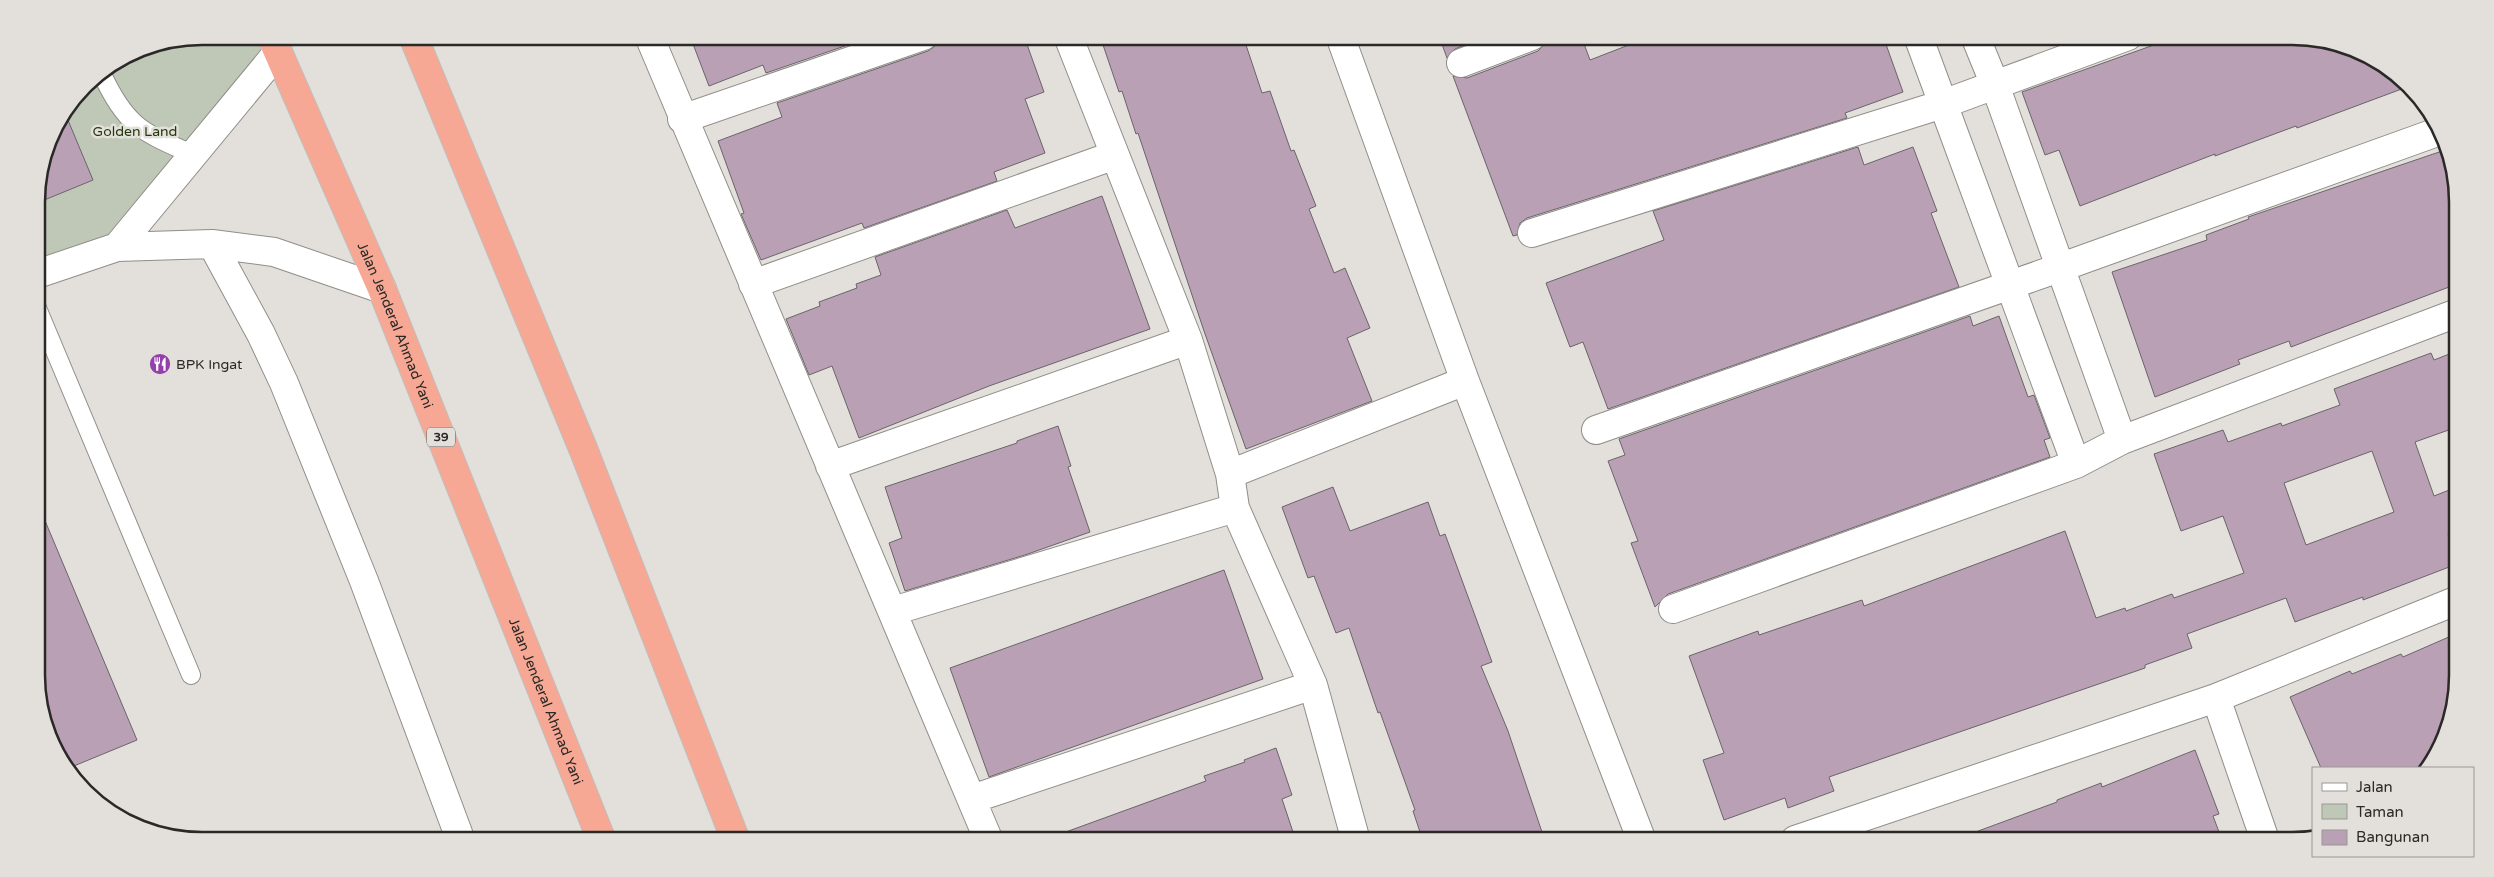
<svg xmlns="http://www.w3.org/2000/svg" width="2494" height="877" viewBox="0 0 2494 877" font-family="'Varela Round',sans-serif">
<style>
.green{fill:#bfc8b7}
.building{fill:#baa0b5;stroke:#696569;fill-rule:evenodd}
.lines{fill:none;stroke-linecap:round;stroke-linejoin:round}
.lane-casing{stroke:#908e89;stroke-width:20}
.street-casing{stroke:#908e89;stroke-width:30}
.highway-casing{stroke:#bfbfbe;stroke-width:30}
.lane{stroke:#fff;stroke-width:18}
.street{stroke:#fff;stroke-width:28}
.highway{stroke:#f6a894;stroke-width:28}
.labels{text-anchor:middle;stroke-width:5;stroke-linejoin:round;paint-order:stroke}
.shield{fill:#e3e0db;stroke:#62605d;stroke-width:1}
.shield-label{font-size:12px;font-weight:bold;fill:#2a2927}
.park-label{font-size:14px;fill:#23380c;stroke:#e3e0db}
.street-label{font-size:14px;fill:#2a2927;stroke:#e3e0db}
.poi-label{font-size:14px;fill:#2a2927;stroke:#e3e0db;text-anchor:start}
.rim{fill:none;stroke:#2a2927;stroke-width:2.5}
</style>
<rect width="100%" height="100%" fill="#e3e0db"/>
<path class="green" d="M 202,36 L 282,36 L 125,248 L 37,281 L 37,191 L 53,129 L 93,78 L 139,49 Z"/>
<path class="building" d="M 690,36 L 874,36 L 766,73 L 763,65 L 709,86 Z
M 938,36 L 1024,36 L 1044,92 L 1025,99 L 1045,153 L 994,172 L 997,181 L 864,228 L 862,223 L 761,260 L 741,214 L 744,213 L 718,141 L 782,117 L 777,103 L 928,51 L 935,46 Z
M 1100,36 L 1243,36 L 1262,93 L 1270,91 L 1291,151 L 1294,150 L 1316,206 L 1309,209 L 1334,273 L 1345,268 L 1370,328 L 1347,338 L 1372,401 L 1246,449 L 1204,331 L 1138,133 L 1136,134 L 1122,91 L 1119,92 Z
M 1439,36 L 1487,36 L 1455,49 L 1447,58 Z
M 1547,36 L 1581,36 L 1590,60 L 1652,36 L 1883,36 L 1903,92 L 1845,113 L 1847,118 L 1527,218 L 1520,223 L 1517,235 L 1513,236 L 1453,76 L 1467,78 L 1538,51 L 1544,45 Z
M 2179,36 L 2292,36 L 2345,45 L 2407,87 L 2297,128 L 2296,126 L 2215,156 L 2215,154 L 2080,206 L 2059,150 L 2045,155 L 2022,92 Z
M 65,113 L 93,180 L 37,203 L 37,191 L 53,129 Z
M 1858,147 L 1864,165 L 1913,147 L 1937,211 L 1931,213 L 1959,287 L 1608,409 L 1583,342 L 1570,347 L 1546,283 L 1664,240 L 1653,211 Z
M 2448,149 L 2456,180 L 2457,284 L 2291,347 L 2289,341 L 2238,360 L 2240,364 L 2155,397 L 2112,272 L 2207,240 L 2206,235 L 2249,219 L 2248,217 Z
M 1102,196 L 1150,329 L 989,386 L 859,438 L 832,366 L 809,375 L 786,319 L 820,306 L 819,302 L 857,288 L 856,284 L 881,275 L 875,257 L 1007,210 L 1015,228 Z
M 1970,316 L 1973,326 L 1999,316 L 2028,397 L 2034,395 L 2050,438 L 2044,440 L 2050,457 L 1668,594 L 1655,607 L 1631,543 L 1638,541 L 1608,461 L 1625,455 L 1619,439 Z
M 2457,351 L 2457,427 L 2415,442 L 2434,496 L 2457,487 L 2457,530 L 2448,534 L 2457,564 L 2363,600 L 2363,597 L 2295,622 L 2286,598 L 2187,634 L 2192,648 L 2145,665 L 2145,668 L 1829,777 L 1834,791 L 1788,808 L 1785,798 L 1724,820 L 1703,760 L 1724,753 L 1689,656 L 1758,631 L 1759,635 L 1862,600 L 1864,606 L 2065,531 L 2096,618 L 2125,608 L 2126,611 L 2172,594 L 2174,598 L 2244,573 L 2223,516 L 2181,531 L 2154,454 L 2223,430 L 2228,442 L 2281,423 L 2282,426 L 2340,405 L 2334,389 L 2431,353 L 2434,360 ZM 2372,451 L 2394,512 L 2306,545 L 2284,483 Z
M 1058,426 L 1071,466 L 1068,467 L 1090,532 L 1025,555 L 905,591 L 889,543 L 902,538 L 885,487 L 1017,443 L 1017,441 Z
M 1333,487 L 1350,531 L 1428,502 L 1440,536 L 1445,534 L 1492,662 L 1481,666 L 1508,731 L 1545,841 L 1423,841 L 1413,811 L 1415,810 L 1380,712 L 1378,713 L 1349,628 L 1336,633 L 1314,576 L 1308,578 L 1282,507 Z
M 38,504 L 137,740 L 69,768 L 39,707 Z
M 1224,570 L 1263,679 L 989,777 L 950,668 Z
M 2458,633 L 2458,675 L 2449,728 L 2429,768 L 2321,768 L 2290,697 L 2350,671 L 2352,674 L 2401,654 L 2403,657 Z
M 1276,748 L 1292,795 L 1282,799 L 1296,841 L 1052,841 L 1052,837 L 1206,781 L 1204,776 L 1245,762 L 1244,760 Z
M 2195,750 L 2219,814 L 2213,816 L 2222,840 L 1963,840 L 1962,837 L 2057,802 L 2057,800 L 2101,783 L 2102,787 Z"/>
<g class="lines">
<g class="lane-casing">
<path id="lane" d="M 101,72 C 126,127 142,132 194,155
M 37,308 L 191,675"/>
</g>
<g class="street-casing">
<path id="street" d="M 649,36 L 989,841
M 1068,36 L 1188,340 L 1230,474 L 1235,508 L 1313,685 L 1356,841
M 1340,36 L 1465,381 L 1642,841
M 1918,36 L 2076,464
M 1975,36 L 1995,85 L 2122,440
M 1461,63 L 1532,36
M 682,119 L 923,36
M 1532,233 L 1943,104 L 2128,36
M 212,244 L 261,334 L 284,383 L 364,581 L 461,841
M 117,247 L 278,52
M 37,274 L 117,247 L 212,244 L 274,252 L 382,289
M 753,284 L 1115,155
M 1596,430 L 2059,268 L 2440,131
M 830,466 L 1188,340
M 1230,474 L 1465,381
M 1673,609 L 2076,464 L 2122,440 L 2457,313
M 893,611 L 1235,508
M 2216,698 L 2265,840
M 972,799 L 1313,685
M 1795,840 L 2216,698 L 2458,600"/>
</g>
<g class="highway-casing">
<g id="highway">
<path id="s1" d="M 271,36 L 382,289 L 602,841"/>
<path d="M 413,36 L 584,451 L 736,841"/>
</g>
</g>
<use href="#lane" class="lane"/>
<use href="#street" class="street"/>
<use href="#highway" class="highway"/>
</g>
<defs>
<g id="restaurant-disc" transform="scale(1.125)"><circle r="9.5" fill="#943fac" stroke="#e3e0db"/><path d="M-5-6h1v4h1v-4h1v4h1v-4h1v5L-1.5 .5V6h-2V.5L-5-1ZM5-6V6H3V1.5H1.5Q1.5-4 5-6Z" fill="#fff"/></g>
</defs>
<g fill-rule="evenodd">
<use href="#restaurant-disc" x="160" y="364"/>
</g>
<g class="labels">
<rect class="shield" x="427" y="427.5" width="28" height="19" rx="4"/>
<g class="shield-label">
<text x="441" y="441">39</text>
</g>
<g class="park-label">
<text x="135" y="136">Golden Land</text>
</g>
<g class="street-label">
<text dy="5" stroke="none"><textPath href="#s1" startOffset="315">Jalan Jenderal Ahmad Yani</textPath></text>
<text dy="5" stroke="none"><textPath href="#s1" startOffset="720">Jalan Jenderal Ahmad Yani</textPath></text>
</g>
<g class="poi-label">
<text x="176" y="369">BPK Ingat</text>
</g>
</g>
<path d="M0 0H2494V877H0ZM202 45H2292A157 157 0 0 1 2449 202V675A157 157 0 0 1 2292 832H202A157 157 0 0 1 45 675V202A157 157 0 0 1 202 45Z" fill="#e3e0db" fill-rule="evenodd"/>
<path class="rim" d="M202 45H2292A157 157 0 0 1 2449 202V675A157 157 0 0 1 2292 832H202A157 157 0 0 1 45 675V202A157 157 0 0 1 202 45Z"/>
<rect x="2312" y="767" width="162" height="90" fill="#e3e0db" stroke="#999793"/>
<rect x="2322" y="783" width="25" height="8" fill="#ffffff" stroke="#999793"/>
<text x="2356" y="792" font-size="15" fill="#2a2927">Jalan</text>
<rect x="2322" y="804" width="25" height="15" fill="#bfc8b7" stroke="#999793"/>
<text x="2356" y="817" font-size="15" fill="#2a2927">Taman</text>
<rect x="2322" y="830" width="25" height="15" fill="#baa0b5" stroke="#999793"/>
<text x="2356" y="842" font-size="15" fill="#2a2927">Bangunan</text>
</svg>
